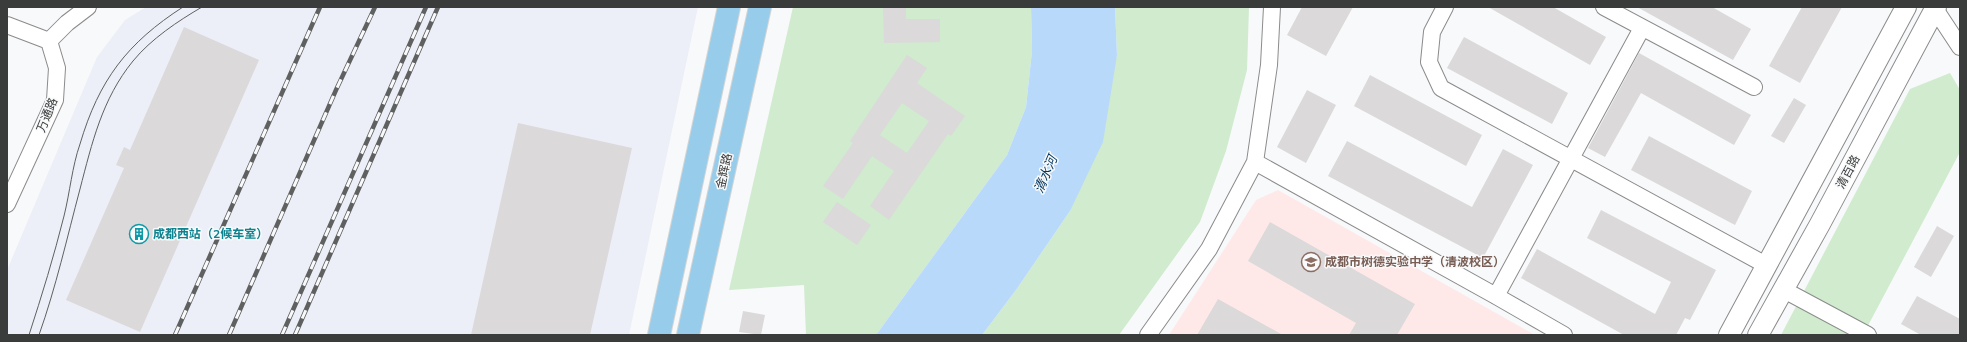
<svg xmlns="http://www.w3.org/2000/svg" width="1967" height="342" viewBox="0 0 1967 342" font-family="'Nunito Sans','Noto Sans SC',sans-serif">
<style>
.built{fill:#edeff8}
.education{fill:#ffe9e8}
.green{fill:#d0ebce}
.water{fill:#b9d9fa}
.building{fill:#dbd9da;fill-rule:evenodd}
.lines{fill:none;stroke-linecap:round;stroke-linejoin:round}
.minor-casing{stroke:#8b8b8c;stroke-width:18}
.tertiary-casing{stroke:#8b8b8c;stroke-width:22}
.primary-casing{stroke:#d4d4d4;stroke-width:24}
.minor{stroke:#fff;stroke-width:16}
.tertiary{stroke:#fff;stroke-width:20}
.primary{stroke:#97cdea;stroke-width:22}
.tram{stroke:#5f6060;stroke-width:1}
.rail-casing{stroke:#5f6060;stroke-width:4.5}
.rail{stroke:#f8f9fa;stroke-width:3;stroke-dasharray:9;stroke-linecap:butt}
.labels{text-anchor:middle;stroke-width:3;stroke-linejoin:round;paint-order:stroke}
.street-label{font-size:12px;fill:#3a3b3b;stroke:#f8f9fa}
.culture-label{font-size:12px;font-weight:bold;fill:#0d838f;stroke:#f8f9fa;text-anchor:start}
.education-label{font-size:12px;font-weight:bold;fill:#785e54;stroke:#f8f9fa;text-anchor:start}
.water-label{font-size:13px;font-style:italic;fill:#053860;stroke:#f8f9fa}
</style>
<rect width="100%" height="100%" fill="#f8f9fa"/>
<path class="built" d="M 146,7 L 698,7 L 629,335 L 7,335 L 7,270 L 97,57 L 125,20 Z"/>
<path class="education" d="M 1278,190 L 1535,335 L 1169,335 L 1256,200 Z"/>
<path class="green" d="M 793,7 L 1031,7 L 1032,51 L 1026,107 L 1007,155 L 876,335 L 806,335 L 804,285 L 729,290 Z
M 1115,7 L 1249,7 L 1247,70 L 1226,151 L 1200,222 L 1119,335 L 982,335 L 1016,290 L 1070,211 L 1117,55 Z
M 1950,73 L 1960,90 L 1960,152 L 1863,335 L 1781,335 L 1910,89 Z"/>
<path class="water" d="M 1031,7 L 1115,7 L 1117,55 L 1103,142 L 1070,211 L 1016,290 L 982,335 L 876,335 L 1007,155 L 1026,107 L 1032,51 Z"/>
<path class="building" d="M 883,7 L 906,7 L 906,19 L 940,19 L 940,42 L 884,43 Z
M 1302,7 L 1353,7 L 1326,56 L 1287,35 Z
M 1488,7 L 1553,7 L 1606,37 L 1590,65 Z
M 1637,7 L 1712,7 L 1751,29 L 1733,60 Z
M 1802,7 L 1842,7 L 1800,83 L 1769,66 Z
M 184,27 L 259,60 L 140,332 L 66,300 L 124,168 L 116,165 L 124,147 L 130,150 Z
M 1464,37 L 1568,93 L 1552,124 L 1447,68 Z
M 1639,53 L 1751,115 L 1734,145 L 1641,93 L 1605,157 L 1588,148 Z
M 907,55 L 927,68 L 917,83 L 965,116 L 951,136 L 948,134 L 889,220 L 870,206 L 894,171 L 872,156 L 843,199 L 823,186 L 853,143 L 850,141 ZM 902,103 L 929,121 L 907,153 L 880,135 Z
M 1370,75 L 1482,135 L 1466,166 L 1354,106 Z
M 1307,90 L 1336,105 L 1306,163 L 1277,147 Z
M 1794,98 L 1806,105 L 1784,143 L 1771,136 Z
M 518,123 L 632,148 L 590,335 L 471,335 Z
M 1649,136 L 1752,191 L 1735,225 L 1631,170 Z
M 1347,141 L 1472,207 L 1503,149 L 1533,165 L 1483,258 L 1328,176 Z
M 837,202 L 871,225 L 857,245 L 823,222 Z
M 1601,210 L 1716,270 L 1690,320 L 1685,318 L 1676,335 L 1624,335 L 1521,278 L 1537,249 L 1655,314 L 1671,282 L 1587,238 Z
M 1270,222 L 1415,304 L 1397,335 L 1349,335 L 1356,323 L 1248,261 Z
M 1937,226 L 1954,236 L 1931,277 L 1914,267 Z
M 1917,296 L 1960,319 L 1960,335 L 1921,335 L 1901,324 Z
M 1218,299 L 1283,335 L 1197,335 Z
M 743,311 L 765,315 L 761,335 L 739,332 Z"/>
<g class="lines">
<g class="minor-casing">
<path id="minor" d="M 1445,7 L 1432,32 L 1429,62 L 1441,88 L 1766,265
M 1604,7 L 1754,87
M 1932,7 L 1935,9 L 1960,47
M 7,25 L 49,41
M 49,41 L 67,23 L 88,7
M 1255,162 L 1496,296 L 1564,335
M 7,204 L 55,100 L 57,68 L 49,41
M 1784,290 L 1868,335
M 1496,296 L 1642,28
M 1148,335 L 1209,249 L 1255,162 L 1269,65 L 1272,7"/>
</g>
<g class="tertiary-casing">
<path id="tertiary" d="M 1729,335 L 1906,7
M 1758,335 L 1820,224 L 1936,7"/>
</g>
<g class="primary-casing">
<path id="primary" d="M 659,335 L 729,7
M 688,335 L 760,7"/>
</g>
<use href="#minor" class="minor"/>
<use href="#tertiary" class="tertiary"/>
<use href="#primary" class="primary"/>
<path class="tram" d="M 29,335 C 42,295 54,256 64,216 C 70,192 72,167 80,144 C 99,80 127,43 183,7
M 39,335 C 56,287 67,238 80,189 C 92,143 102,99 133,61 C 151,39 178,21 202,7"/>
<g class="rail-casing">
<path id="rail" d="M 175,335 L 320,7
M 229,335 L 336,90 L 375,7
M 282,335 L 426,7
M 295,335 L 438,7"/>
</g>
<use href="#rail" class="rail"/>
</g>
<defs>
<g id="building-ring" transform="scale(1)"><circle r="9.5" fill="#f8f9fa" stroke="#0f9aa8" stroke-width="1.5"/><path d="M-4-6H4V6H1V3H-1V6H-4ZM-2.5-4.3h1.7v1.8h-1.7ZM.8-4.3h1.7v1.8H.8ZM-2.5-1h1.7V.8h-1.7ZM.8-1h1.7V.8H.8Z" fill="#0f9aa8"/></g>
<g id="school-ring" transform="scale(1)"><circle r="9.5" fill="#f8f9fa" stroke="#8d6e63" stroke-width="1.5"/><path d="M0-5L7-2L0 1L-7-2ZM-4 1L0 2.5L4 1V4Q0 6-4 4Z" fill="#8d6e63"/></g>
</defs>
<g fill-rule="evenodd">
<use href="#building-ring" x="139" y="234"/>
<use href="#school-ring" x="1311" y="262"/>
</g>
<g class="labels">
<g class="street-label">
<text transform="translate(47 115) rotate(-68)" y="4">万通路</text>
<text transform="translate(724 171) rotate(-78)" y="4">金辉路</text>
<text transform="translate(1848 172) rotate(-62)" y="4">清百路</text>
</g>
<g class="culture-label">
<text x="153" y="238">成都西站（2候车室）</text>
</g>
<g class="education-label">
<text x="1325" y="266">成都市树德实验中学（清波校区）</text>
</g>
<g class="water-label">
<text transform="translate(1045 174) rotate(-67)" y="5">清水河</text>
</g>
</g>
<rect width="1967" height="342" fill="none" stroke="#3a3b3b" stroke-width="16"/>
</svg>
